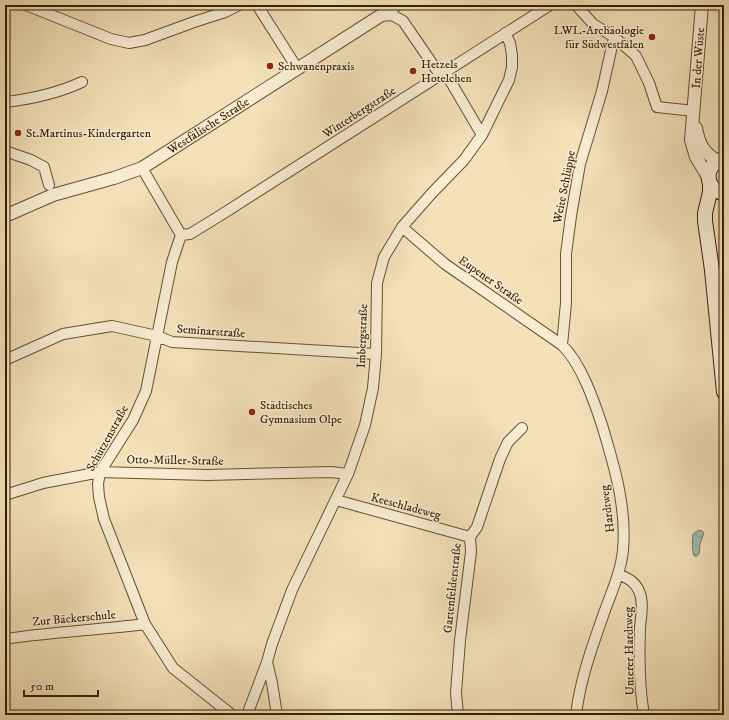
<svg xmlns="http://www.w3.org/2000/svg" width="729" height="720" viewBox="0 0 729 720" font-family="'IM FELL DW Pica',serif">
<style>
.water{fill:url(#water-waves);stroke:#737e68}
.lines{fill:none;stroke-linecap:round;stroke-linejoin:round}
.minor-casing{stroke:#645032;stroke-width:12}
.tertiary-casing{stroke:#645032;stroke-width:14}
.secondary-casing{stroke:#341f04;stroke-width:16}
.minor{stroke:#f8ecd2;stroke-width:10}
.tertiary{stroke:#f8ecd2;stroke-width:12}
.secondary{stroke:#f8ecd2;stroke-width:14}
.poi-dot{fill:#8f2418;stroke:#f8ecd2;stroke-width:1.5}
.labels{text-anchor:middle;stroke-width:3;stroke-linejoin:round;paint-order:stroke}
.poi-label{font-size:12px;fill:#341f04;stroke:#f8ecd2;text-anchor:start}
.street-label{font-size:12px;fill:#341f04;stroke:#f8ecd2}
</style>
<defs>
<pattern id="water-waves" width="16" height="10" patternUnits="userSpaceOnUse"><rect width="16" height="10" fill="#9dbeaa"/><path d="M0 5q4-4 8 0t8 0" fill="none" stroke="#819a88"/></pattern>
</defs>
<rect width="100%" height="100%" fill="#f4e1ba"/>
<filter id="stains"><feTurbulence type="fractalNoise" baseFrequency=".005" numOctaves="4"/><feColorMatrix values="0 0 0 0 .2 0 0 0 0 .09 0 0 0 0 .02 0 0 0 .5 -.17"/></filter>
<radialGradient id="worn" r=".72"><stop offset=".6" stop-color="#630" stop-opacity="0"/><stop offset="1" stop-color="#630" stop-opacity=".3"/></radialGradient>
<path class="water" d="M 699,530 L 702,531 L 704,533 L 700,544 L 699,554 L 697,556 L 694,556 C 692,549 692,542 693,534 Z"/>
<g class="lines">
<g class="minor-casing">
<path id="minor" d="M 26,5 L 111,39 L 129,43 L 145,40 L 194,22 L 225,12 L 239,5
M 257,5 L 297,68
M 576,5 L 593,24 L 614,37 L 636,56 L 649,83 L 657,107 L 694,111
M 382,15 L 398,5
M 380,16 L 392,15 L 403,21 L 440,75
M 445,72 L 482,135
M 5,102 C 32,99 58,93 82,82
M 5,151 L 31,160 L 44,167 L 49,185
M 142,168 L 181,235 L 172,262 L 146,391 L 133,420 L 100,472 L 98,484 L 99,497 L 104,519 L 145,624 L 173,668 L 232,715
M 402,227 L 445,264 L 562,345 C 581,363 594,401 602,425 C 614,465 627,508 623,550 C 621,572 611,593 604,613 C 592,647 580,680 576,715
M 181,235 L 190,234 L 221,215 L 550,5
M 562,345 L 566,303 L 566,254 L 571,216 L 580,164 L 602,91 L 614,37
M 5,360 L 63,334 L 112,326 L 157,336 L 172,342 L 376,354
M 5,495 L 43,483 L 100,472 L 207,475 L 331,472 L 348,474
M 336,500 L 470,537
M 618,574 C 627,578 635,581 639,591 C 644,602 641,616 640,628 C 639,657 639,687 644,715
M 5,639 C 51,632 98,630 145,624
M 267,662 L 272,683 L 277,715
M 247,715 L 267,662 L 272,644 L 292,590 L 348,474 L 365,425 L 373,388 L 376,354 L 377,283 L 384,257 L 402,227 L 432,193 L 464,160 L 482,135 L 509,80 L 512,67 L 512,55 L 510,43 L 505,33
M 458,715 L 456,693 L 460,640 L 471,552 L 470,537 L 477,527 L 500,459 L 508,442 L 522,428"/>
</g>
<g class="tertiary-casing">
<g id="tertiary">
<path d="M 702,5 L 691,140 L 696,157 L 708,177"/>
<path d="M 696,128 C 699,144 703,152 717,161"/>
<path id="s1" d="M 5,216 L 53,195 L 114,178 L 142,168 L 380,16"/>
</g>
</g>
<g class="secondary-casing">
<path id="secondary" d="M 724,159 C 703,163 704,191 724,193
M 710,183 L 710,192 L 705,213 L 705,221 L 712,270 L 724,392"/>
</g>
<use href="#minor" class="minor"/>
<use href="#tertiary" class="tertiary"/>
<use href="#secondary" class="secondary"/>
</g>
<g class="poi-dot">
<circle cx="652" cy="37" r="4"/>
<circle cx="270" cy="66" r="4"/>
<circle cx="413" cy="71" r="4"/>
<circle cx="18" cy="133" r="4"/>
<circle cx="252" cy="412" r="4"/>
</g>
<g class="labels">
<g class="poi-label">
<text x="644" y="34" text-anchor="end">LWL-Archäologie<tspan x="644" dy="14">für Südwestfalen</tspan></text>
<text x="421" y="68">Hetzels<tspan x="421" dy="14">Hotelchen</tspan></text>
<text x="278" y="70">Schwanenpraxis</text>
<text x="26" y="137">St.Martinus-Kindergarten</text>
<text x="260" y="409">Städtisches<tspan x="260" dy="14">Gymnasium Olpe</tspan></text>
</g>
<g class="street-label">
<text transform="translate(698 58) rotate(-86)" y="4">In der Wüste</text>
<text transform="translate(359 112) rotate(-33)" y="4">Winterbergstraße</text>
<text dy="4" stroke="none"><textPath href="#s1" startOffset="224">Westfälische Straße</textPath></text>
<text transform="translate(564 187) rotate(-79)" y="4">Weite Schlüppe</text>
<text transform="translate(491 280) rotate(35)" y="4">Eupener Straße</text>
<text transform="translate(211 331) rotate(4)" y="4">Seminarstraße</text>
<text transform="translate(362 336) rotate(-88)" y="4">Imbergstraße</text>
<text transform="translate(107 438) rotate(-61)" y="4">Schützenstraße</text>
<text transform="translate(175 460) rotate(1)" y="4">Otto-Müller-Straße</text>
<text transform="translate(406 506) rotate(15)" y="4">Keeschladeweg</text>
<text transform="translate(607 509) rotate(-97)" y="4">Hardtweg</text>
<text transform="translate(452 588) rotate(-84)" y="4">Gartenfelderstraße</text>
<text transform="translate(74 618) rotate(-5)" y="4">Zur Bäckerschule</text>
<text transform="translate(629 651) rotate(-91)" y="4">Unterer Hardtweg</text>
</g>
</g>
<rect width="729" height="720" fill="none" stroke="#f4e1ba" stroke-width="20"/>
<rect x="6" y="6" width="717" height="708" fill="none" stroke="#341f04" stroke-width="2"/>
<rect x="10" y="10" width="709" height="700" fill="none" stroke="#341f04"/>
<path d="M24 690v6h74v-6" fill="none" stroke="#341f04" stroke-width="2"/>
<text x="30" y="690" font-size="12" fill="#341f04" stroke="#f8ecd2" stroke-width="3" paint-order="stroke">50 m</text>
<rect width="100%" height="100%" filter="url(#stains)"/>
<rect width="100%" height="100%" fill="url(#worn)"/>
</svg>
